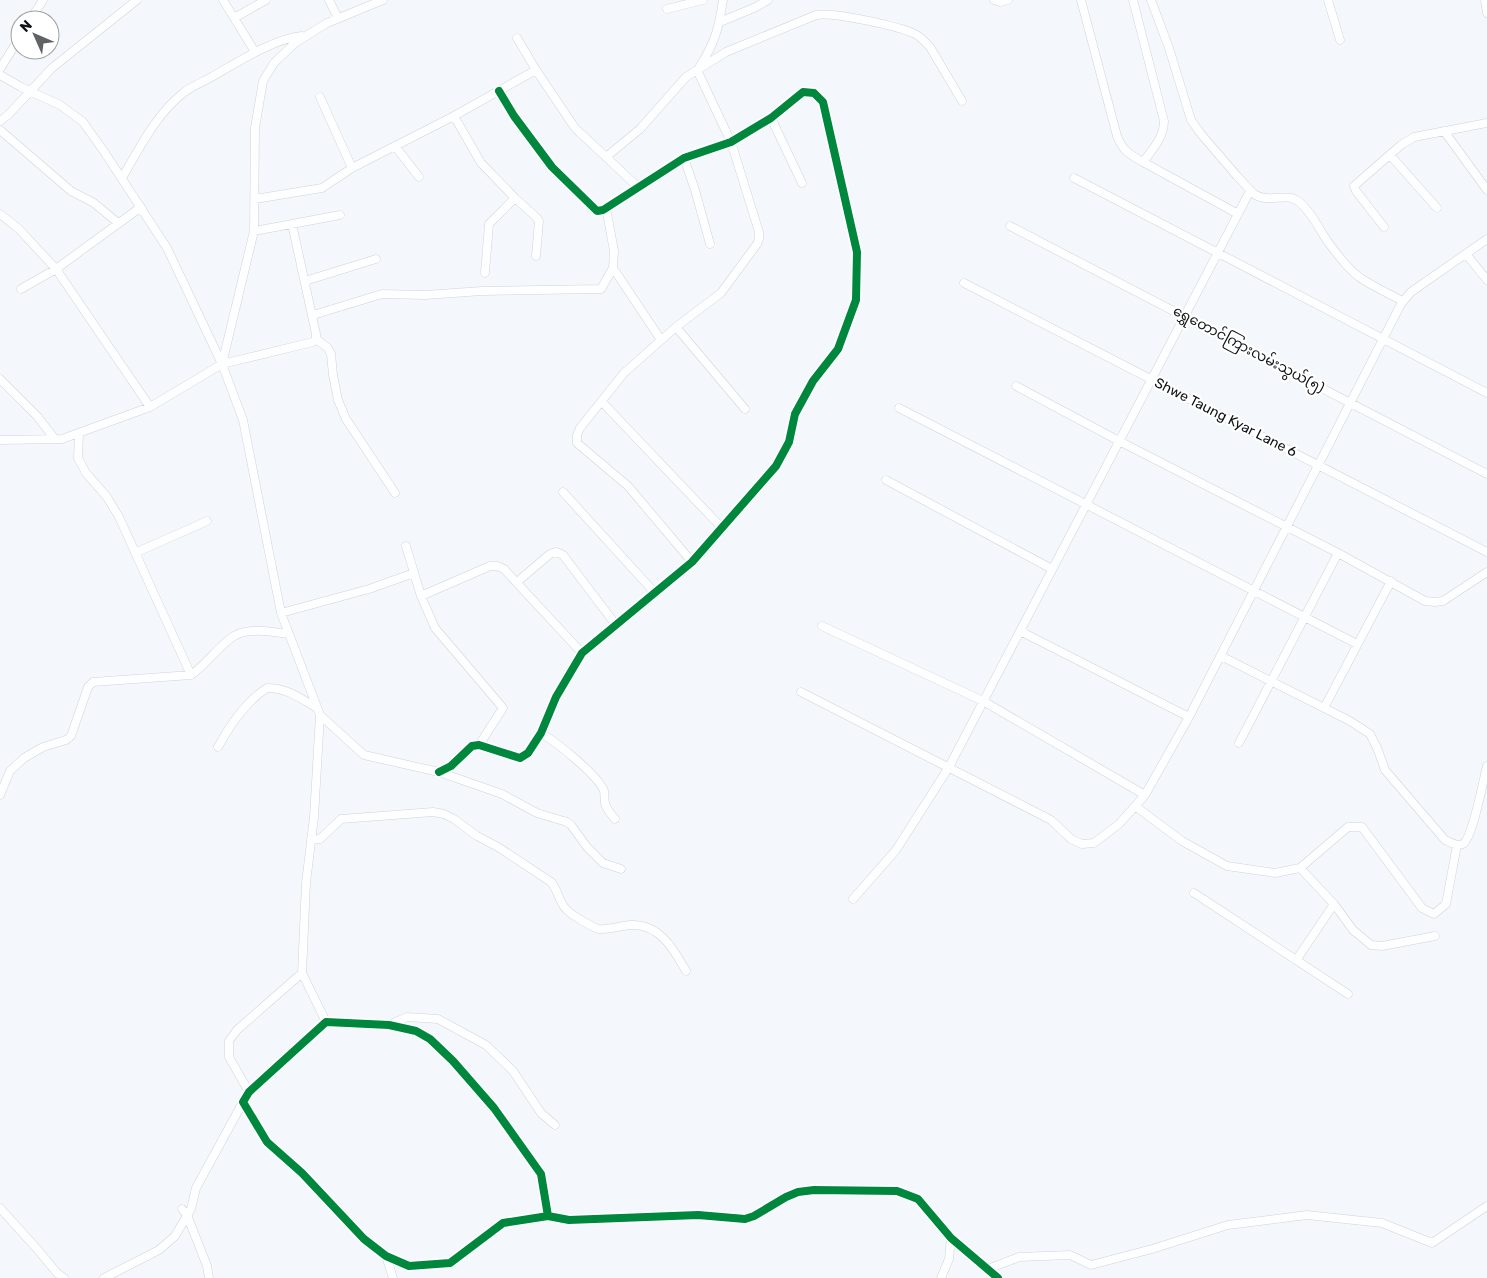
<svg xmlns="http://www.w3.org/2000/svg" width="1487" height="1278" viewBox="0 0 1487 1278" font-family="Rubik,'Noto Sans Myanmar',sans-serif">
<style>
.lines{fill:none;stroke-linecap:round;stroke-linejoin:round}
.minor-casing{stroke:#d0d3d6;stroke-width:9}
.minor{stroke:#fdfeff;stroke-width:8}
.cycleway-casing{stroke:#fff;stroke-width:11}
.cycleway{stroke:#00873e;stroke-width:8}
.labels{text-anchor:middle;stroke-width:4.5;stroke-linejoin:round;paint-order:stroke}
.street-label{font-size:14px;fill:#0f1315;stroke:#fff}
</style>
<rect width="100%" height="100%" fill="#f4f8fc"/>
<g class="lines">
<g class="minor-casing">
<path id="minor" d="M 223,0 L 255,52
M 329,0 L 338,18
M 994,0 L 1000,2 L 1008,0
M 1081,0 L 1117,136 C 1123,151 1129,154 1143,162 L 1238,214
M 1133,0 L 1164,121 C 1164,137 1153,149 1143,162
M 1151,0 L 1169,48 L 1191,120 L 1201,134 L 1237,176 L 1254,194 C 1268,204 1286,192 1298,201 C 1311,211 1319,229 1328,242 C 1336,253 1347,268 1359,277 C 1372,286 1388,293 1402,301
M 1328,0 L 1340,40
M 1485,0 L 1487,13
M 667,9 L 703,0
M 234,18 L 266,0
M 30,20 L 43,0
M 720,22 L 756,7 L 768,0
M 517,38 L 536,70 L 575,128 L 638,187
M 700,66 C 715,43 719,27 723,0
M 0,69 L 20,37
M 0,75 L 21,87 L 60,105 L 83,122 L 105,153 L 167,248 L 222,364 L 243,420 L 281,613 L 320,715 L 364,755 L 439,772 L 502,794 L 537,813 L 567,822 L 571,825 L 587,847 L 603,863 L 621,869
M 320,97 L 352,168
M 454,116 L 481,163 L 515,198 L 536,217 L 539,221 L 536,256
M 771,118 L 802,183
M 0,121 L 8,115 L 52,68 L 137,0
M 0,130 L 71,191 L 94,203 L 118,223
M 1444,131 L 1487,190
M 395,146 L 419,177
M 1390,155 L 1437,208
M 606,157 L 640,129 L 686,77 L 726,52 L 816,15 C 834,12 898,26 915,34 C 921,37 925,42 930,47 L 962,101
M 684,158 L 695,190 L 710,244
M 122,178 C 139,149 155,116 182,94 C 189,88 200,83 208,79 C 233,65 274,38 302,36
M 1074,178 L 1487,393
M 255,199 L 322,188 L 352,168 L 454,116 L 536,70
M 0,214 L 19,229 L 56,269 L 150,407
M 1010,226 L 1487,474
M 1384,227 L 1356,191 L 1354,186 L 1401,145 L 1414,137 L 1487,123
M 254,231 L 340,215
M 1466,254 L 1487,280
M 613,268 L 661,340
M 485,273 L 489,224 L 515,198
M 305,281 L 376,259
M 964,283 L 1487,552
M 21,289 L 56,269 L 141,207
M 313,315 L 382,294 L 425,295 L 482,291 L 601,289 L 613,268 L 614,251 L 607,213 L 603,210
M 676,327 L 745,409
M 316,339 L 328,348 L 331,354 L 333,375 L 338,400 L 346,419 L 395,493
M 222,364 L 254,231 L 255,128 L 263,81 L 274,63 L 295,43 L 327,23 L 383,0
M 0,379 L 37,416 L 54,438
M 1016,386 L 1119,441 L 1338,553 L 1425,601 L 1435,602 L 1443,601 L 1487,572
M 602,402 L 722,528
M 899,408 L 1357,644
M 79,433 L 78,458 L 86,473 L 107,497 L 119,517 L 191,675
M 0,440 L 62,439 L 150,407 L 222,364 L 313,342 L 316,339 L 316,334 L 292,224
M 886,480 L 1052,569
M 563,492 L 655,593
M 406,546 L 421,596 L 435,628 L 503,708 L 479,745
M 135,553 L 207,521
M 692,562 L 628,486 L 577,443 L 577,435 L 580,428 L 624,373 L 676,327 L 721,293 L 757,244 L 759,239 L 759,232 L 731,142 L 697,70
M 517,582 L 550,554 L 556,552 L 563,555 L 616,625
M 421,596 L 490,566 L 497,566 L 504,569 L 582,653
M 281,613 L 369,589 L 414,573
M 822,626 L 983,701 L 1145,795
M 1020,631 L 1189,717
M 1221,656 L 1350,721 L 1370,734 L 1378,750 L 1385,770 L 1445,840 C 1450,842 1457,847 1463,844 C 1473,837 1483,781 1487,766
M 801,692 L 1051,820 L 1071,839 L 1082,844 L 1094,843 L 1119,824 L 1145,795 L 1189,717 L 1401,304 L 1411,292 L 1487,239
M 1324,708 L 1391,581
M 320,715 L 314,817 L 306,883 L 302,973 L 326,1022
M 541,733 C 556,742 599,776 604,791 C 605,795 604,799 605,803 C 606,809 611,814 615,819
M 1239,743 L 1338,553
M 218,747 C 230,725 245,702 267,688 C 287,688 300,698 317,708
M 439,772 L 451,766 L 472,746 L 479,745 L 520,758 L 528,753 L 541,733 L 556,697 L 582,653 L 692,562 L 776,466 L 789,442 L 795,414 L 813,381 L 838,349 L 856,300 L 857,252 L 823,102 L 814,93 L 803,92 L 771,118 L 731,142 L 684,158 L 603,210 L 597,211 L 552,167 L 514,116 L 499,91
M 0,795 L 10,771 L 24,758 L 43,747 L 66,740 L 71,736 L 88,687 L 93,682 L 191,675 C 207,664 218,646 234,636 C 250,627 272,632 288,634
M 1135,806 L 1182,841 L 1227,866 L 1275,873 L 1300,868 L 1348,827 L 1362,827 L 1422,908 L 1434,914 L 1446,904 L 1457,845
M 311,840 L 320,839 L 341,819 L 433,812 L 444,814 L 454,819 L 477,836 L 498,847 L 551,882 C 558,890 559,902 566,909 C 570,914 593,928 599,929 C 608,930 620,926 630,925 C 660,923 674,950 686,971
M 1300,868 L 1334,904 L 1353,930 L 1371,945 L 1382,946 L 1435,936
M 1194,893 L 1348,994
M 853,899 L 896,850 L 949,767 L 1250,191
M 1297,959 L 1334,904
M 389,1025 L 407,1017 L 438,1019 L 486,1045 L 513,1071 L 541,1113 L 555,1125
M 249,1092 L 229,1057 L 229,1041 L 237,1030 L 302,973
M 0,1208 L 38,1250 L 57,1273 L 64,1278
M 182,1209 L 187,1215 L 207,1266 L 209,1278
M 548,1216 L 541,1174 L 494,1108 L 453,1061 L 430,1039 L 416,1031 L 389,1025 L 326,1022 L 249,1092 L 243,1102 L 267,1142 L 302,1173 L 364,1239 L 386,1256 L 409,1266 L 450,1263 L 503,1223 L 548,1216 L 569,1220 L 698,1215 L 745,1219 L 754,1216 L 786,1197 L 798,1192 L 814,1190 L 897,1191 L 918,1199 L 951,1238 L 998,1278
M 386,1256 L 393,1278
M 988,1269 L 1019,1257 L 1070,1255 L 1091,1265 L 1152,1249 L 1228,1225 L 1307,1215 L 1382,1223 L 1432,1243 L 1487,1206
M 104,1278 L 159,1250 L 175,1236 L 191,1209 L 196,1188 L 243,1102
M 941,1278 L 949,1259 L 951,1238"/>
</g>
<use href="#minor" class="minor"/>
<g class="cycleway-casing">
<path id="cycleway" d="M 439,772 L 451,766 L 472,746 L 479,745 L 520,758 L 528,753 L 541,733 L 556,697 L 582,653 L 692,562 L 776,466 L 789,442 L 795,414 L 813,381 L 838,349 L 856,300 L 857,252 L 823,102 L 814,93 L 803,92 L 771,118 L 731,142 L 684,158 L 603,210 L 597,211 L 552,167 L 514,116 L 499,91
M 548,1216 L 541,1174 L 494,1108 L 453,1061 L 430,1039 L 416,1031 L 389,1025 L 326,1022 L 249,1092 L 243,1102 L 267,1142 L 302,1173 L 364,1239 L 386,1256 L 409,1266 L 450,1263 L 503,1223 L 548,1216 L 569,1220 L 698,1215 L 745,1219 L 754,1216 L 786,1197 L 798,1192 L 814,1190 L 897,1191 L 918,1199 L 951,1238 L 998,1278"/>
</g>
<use href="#cycleway" class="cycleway"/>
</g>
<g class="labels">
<g class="street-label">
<text transform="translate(1249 349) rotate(28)" y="5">ရွှေတောင်ကြားလမ်းသွယ်(၅)</text>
<text transform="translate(1226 417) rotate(27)" y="5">Shwe Taung Kyar Lane 6</text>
</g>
</g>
<g transform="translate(35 35) rotate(315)"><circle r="24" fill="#ffffff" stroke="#9fa1a1"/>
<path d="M0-4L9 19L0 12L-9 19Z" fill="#5f6366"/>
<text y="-8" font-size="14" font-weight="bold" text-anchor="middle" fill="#0f1315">N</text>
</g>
</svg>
